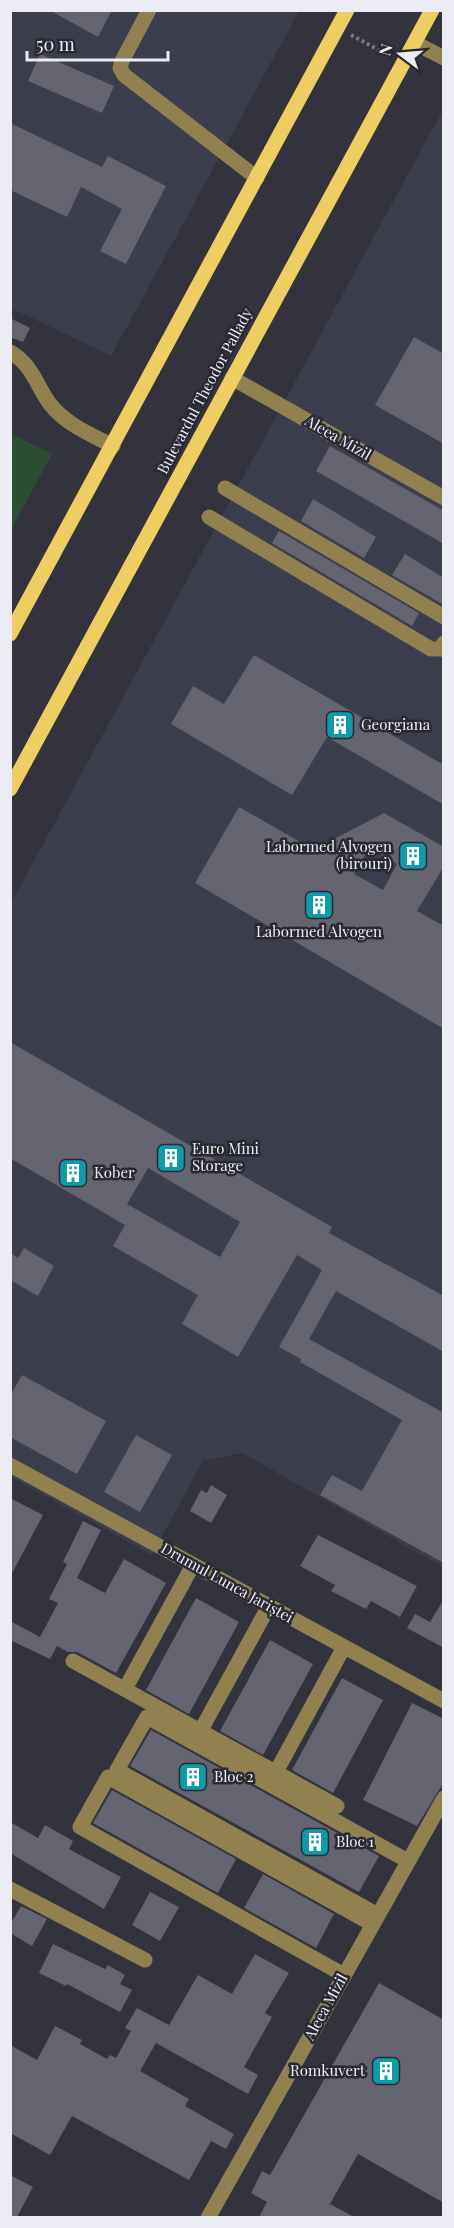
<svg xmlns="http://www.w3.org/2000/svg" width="454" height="2228" viewBox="0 0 454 2228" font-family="'Playfair Display',serif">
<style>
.built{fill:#3c3d4d}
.green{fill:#2c4e32}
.building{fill:#646470;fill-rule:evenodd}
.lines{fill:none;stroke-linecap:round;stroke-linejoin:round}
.path{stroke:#777781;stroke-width:4;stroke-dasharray:3 3;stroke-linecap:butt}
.minor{stroke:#918151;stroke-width:15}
.major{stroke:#eecd62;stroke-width:15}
.labels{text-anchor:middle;stroke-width:5;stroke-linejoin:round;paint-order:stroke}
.street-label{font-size:15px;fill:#ececf4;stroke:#292934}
.poi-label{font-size:15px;fill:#ececf4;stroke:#292934;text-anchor:start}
</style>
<rect width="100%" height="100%" fill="#33333e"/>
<path class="built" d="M 10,11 L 299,11 L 111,356 L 11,308 Z
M 443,110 L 443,1567 L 242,1453 L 203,1461 L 152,1555 L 11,1477 L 11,903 Z"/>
<path class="green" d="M 11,434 L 52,454 L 11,530 Z"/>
<path class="building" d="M 49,10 L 112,10 L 98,37 Z
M 40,54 L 114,86 L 102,113 L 28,81 Z
M 10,123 L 102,167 L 108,156 L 166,186 L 126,264 L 100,251 L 122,209 L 81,187 L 67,217 L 10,190 Z
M 10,318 L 30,328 L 23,342 L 10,337 Z
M 414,337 L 444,354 L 444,444 L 375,405 Z
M 330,446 L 444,511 L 444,544 L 316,471 Z
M 313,499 L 376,537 L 364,558 L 301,521 Z
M 279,531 L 419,613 L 412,626 L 272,543 Z
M 405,554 L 444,578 L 444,605 L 392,575 Z
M 254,655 L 444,765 L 444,805 L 327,737 L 292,795 L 171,724 L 193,686 L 224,704 Z
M 239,807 L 321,854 L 330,841 L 384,813 L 444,847 L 444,866 L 417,911 L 444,926 L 444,1029 L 195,883 ZM 369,848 L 397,864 L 383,890 L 354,874 Z
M 10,1042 L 332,1227 L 329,1233 L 444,1296 L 444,1352 L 336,1291 L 309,1339 L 444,1413 L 444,1563 L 320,1495 L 332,1475 L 362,1491 L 402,1420 L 300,1362 L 301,1359 L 279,1347 L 322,1270 L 297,1255 L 238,1357 L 182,1324 L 198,1295 L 113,1246 L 125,1225 L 10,1158 ZM 148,1168 L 240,1222 L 220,1257 L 127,1204 Z
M 24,1248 L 54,1266 L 38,1296 L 10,1280 L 10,1253 L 18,1258 Z
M 22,1375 L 106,1421 L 77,1474 L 10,1437 L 10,1396 Z
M 136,1435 L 172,1455 L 140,1512 L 104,1492 Z
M 211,1485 L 227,1495 L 211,1523 L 190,1511 L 201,1490 L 207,1493 Z
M 10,1498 L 43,1515 L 10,1577 Z
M 83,1521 L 101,1530 L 77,1578 L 105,1593 L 124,1559 L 166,1583 L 116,1673 L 77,1652 L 68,1652 L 57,1646 L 50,1659 L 10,1640 L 10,1621 L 40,1637 L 58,1603 L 49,1599 L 67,1564 L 63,1562 Z
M 318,1535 L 417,1586 L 400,1617 L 371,1601 L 366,1609 L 331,1591 L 335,1585 L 300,1566 Z
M 196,1598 L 239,1622 L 189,1714 L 146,1690 Z
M 444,1599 L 444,1648 L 407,1628 L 415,1614 L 430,1622 Z
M 270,1640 L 313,1664 L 263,1755 L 220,1731 Z
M 342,1678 L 383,1700 L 333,1793 L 292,1770 Z
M 412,1703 L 444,1719 L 444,1782 L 417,1826 L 363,1800 Z
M 151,1730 L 379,1856 L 359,1892 L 130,1766 Z
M 112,1790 L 236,1859 L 218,1893 L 93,1823 Z
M 10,1822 L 38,1838 L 45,1825 L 73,1841 L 69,1849 L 121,1877 L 104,1909 L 10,1853 Z
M 263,1874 L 334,1914 L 316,1948 L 244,1908 Z
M 150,1892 L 179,1907 L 160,1941 L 132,1925 Z
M 21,1906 L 47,1919 L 32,1946 L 10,1933 L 10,1925 Z
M 53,1944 L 105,1969 L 108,1965 L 125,1975 L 120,1984 L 132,1990 L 120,2012 L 67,1984 L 66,1986 L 39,1973 Z
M 255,1954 L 289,1973 L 265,2013 L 272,2017 L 244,2067 L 258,2075 L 248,2094 L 156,2043 L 140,2071 L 189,2099 L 185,2106 L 234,2134 L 226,2149 L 211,2141 L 189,2180 L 72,2116 L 50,2155 L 10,2133 L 10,2045 L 37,2060 L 55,2026 L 82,2040 L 80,2044 L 107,2059 L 110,2055 L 116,2058 L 131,2031 L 125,2028 L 137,2008 L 169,2025 L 198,1975 L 232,1994 Z
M 379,1983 L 444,2020 L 444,2203 L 358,2154 L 330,2204 L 354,2217 L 259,2217 L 267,2202 L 251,2193 L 262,2171 L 270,2175 Z
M 10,2175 L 33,2187 L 17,2217 L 10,2217 Z"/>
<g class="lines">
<path class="path" d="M 351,35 L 390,56"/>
<path class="minor" d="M 149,10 L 122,61 L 120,68 L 124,75 L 257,178
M 415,43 L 444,58
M 10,352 C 31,363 37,386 50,404 C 65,424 92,435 113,446
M 232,378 L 444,498
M 225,488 L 444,617
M 209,517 L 431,649 L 440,649 L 444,643
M 10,1465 L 444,1701
M 73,1661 L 337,1806
M 125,1689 L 193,1565
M 201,1730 L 269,1606
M 276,1772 L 344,1647
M 10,1889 L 145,1960
M 378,1915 L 117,1770 L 147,1717 L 408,1861
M 344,1975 L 80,1827 L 108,1777 L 372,1924
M 208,2218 L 444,1798"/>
<path class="major" d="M 10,634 L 347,10
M 10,789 L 432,10"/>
</g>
<defs>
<g id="building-square" transform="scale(1.5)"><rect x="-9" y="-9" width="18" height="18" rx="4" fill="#0f9aa8" stroke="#292934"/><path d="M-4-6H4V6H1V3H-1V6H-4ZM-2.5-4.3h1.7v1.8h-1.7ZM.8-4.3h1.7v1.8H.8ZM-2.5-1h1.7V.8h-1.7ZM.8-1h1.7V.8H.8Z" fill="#fff"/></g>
</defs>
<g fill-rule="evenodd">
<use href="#building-square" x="340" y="725"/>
<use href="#building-square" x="413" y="856"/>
<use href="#building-square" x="319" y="905"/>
<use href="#building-square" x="171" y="1158"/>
<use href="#building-square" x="73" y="1173"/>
<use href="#building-square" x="193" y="1777"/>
<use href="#building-square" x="315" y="1842"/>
<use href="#building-square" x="386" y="2071"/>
</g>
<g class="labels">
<g class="street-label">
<text transform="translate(205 391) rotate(-62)" y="5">Bulevardul Theodor Pallady</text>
<text transform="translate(338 438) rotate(30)" y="5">Aleea Mizil</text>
<text transform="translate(227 1583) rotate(29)" y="5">Drumul Lunca Jariștei</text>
<text transform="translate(326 2007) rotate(-61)" y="5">Aleea Mizil</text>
</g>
<g class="poi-label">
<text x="361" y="730">Georgiana</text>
<text x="392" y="852" text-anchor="end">Labormed Alvogen<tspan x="392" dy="17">(birouri)</tspan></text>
<text x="319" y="937" text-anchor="middle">Labormed Alvogen</text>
<text x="192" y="1154">Euro Mini<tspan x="192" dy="17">Storage</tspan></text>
<text x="94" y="1178">Kober</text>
<text x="214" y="1782">Bloc 2</text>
<text x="336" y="1847">Bloc 1</text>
<text x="365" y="2076" text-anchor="end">Romkuvert</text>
</g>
</g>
<rect width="454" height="2228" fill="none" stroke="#ececf4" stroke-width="24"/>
<g transform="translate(400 54) rotate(286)" stroke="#292934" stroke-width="4.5" paint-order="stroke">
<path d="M0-4.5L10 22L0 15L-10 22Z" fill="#ececf4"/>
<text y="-9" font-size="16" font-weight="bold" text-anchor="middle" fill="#ececf4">N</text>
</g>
<path d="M27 51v9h141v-9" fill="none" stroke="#ececf4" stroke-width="3"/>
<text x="36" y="51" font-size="18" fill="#ececf4" stroke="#292934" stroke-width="4.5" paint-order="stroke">50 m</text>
</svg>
